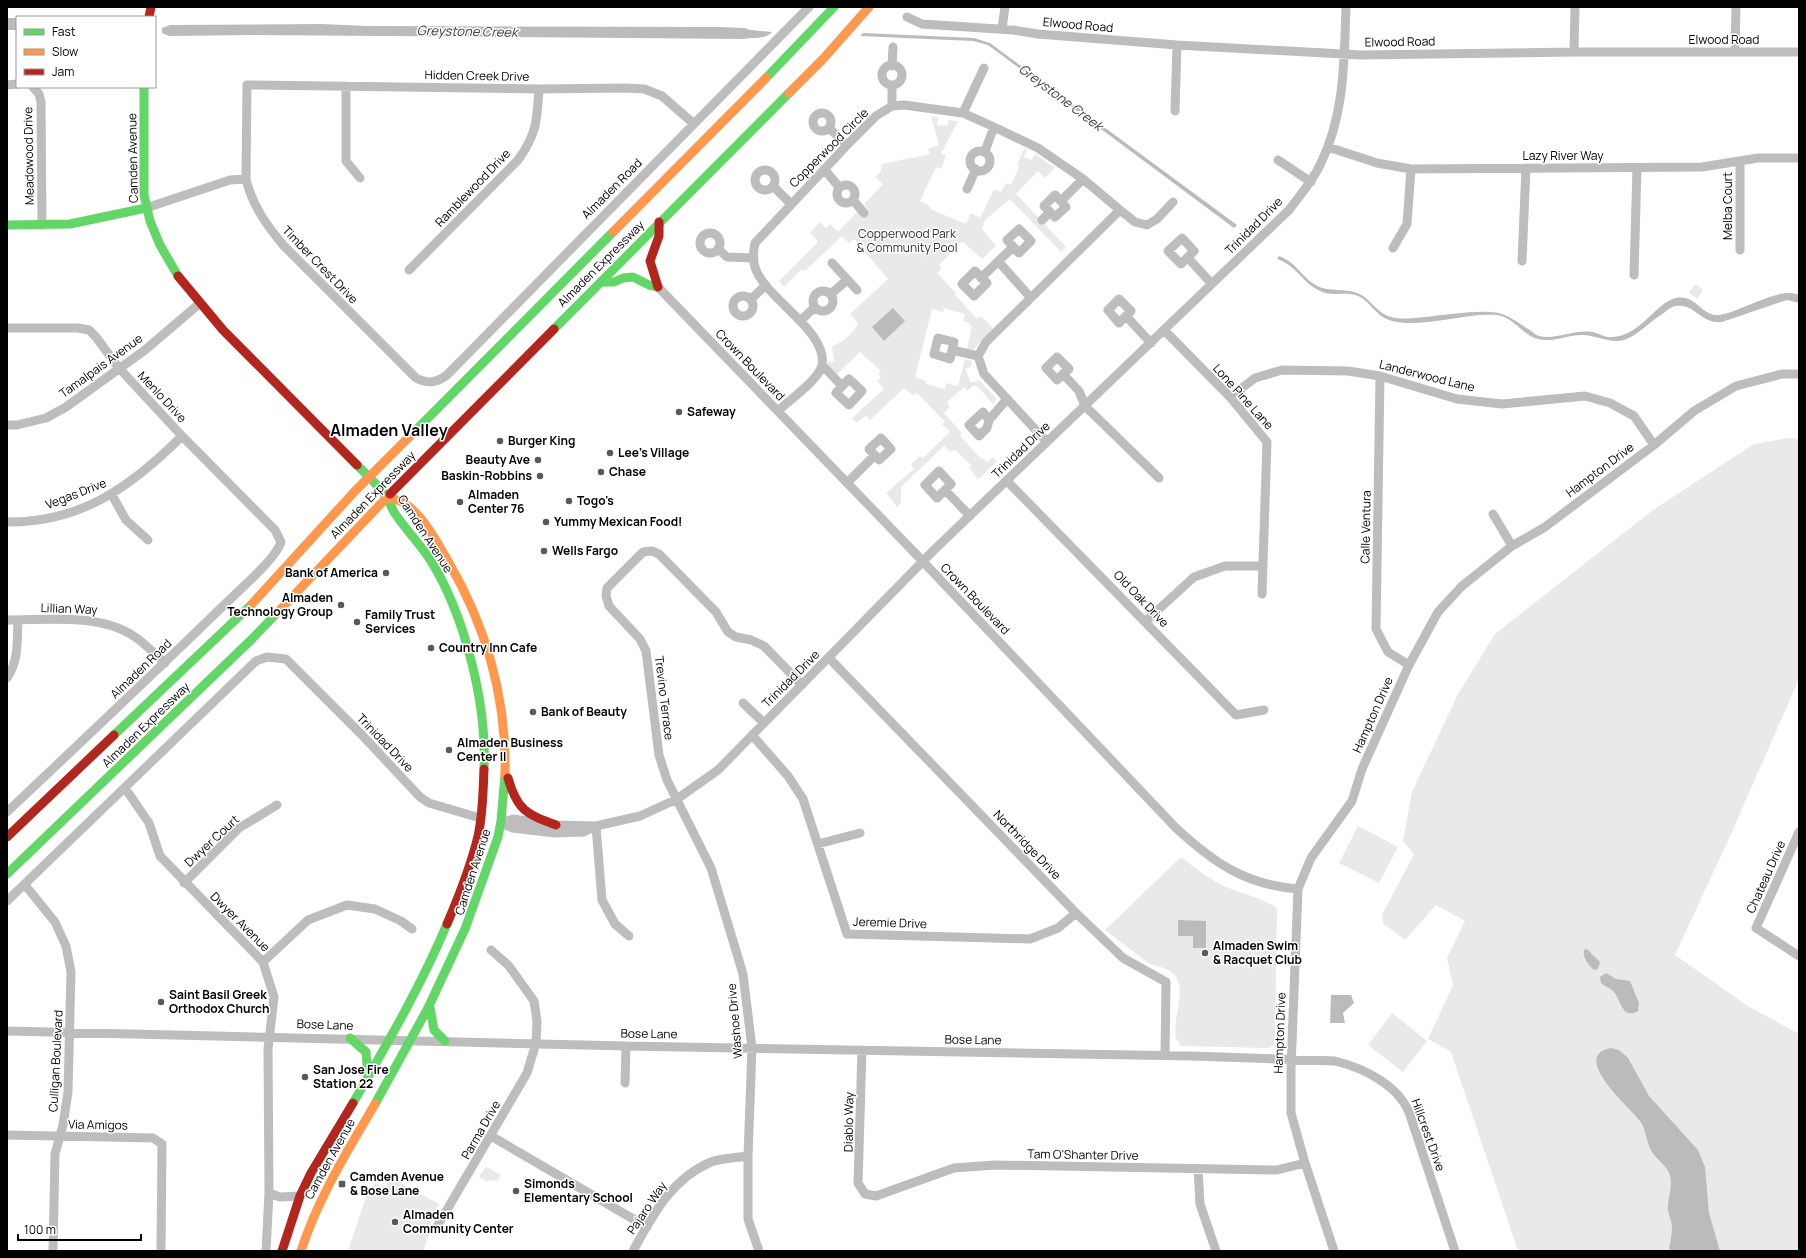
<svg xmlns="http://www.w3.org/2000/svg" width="1806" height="1258" viewBox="0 0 1806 1258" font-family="Manrope,sans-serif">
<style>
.green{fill:#e9e9e9}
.water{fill:#bbb}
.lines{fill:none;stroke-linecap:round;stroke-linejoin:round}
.street{stroke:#bdbdbd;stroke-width:9}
.fast{stroke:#63d668;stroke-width:9}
.slow{stroke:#ff974d;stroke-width:9}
.jam{stroke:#b3261e;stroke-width:9}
.poi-dot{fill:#595959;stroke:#fff;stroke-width:1.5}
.labels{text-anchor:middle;stroke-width:3;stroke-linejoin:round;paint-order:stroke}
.street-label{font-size:12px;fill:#000;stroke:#fff}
.park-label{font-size:12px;fill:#2e2e2e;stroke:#fff}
.poi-label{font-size:12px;font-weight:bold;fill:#000;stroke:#fff;text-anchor:start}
.water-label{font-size:13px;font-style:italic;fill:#3f3f3f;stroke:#fff}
.district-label{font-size:16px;font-weight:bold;fill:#000;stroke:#fff}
</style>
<rect width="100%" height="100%" fill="#fff"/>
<path class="green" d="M 931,116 L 938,118 L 937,125 L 947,126 L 949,120 L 958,121 L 941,154 L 946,155 L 941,169 L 936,167 L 920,201 L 930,206 L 930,209 L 966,224 L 971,213 L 980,218 L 994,189 L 1001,192 L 1006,183 L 1011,185 L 1019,167 L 1017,166 L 1024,148 L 1027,150 L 1024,157 L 1031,160 L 1035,154 L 1055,168 L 1045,178 L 1038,171 L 1016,194 L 1066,247 L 1061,252 L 1010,199 L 985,220 L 982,229 L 996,246 L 982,259 L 962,241 L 939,265 L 942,268 L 937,273 L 956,293 L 955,295 L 977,319 L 981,316 L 993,328 L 974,349 L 967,349 L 972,326 L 970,326 L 970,323 L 963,321 L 965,314 L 944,308 L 943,312 L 932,309 L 915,377 L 926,381 L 926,384 L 945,389 L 946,383 L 958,386 L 965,359 L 971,361 L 972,366 L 965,369 L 971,383 L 979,380 L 996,398 L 995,402 L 993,404 L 979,388 L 974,385 L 967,391 L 964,387 L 947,402 L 950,407 L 944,413 L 962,433 L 960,436 L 982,460 L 983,458 L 987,462 L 993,457 L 997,461 L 978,480 L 969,467 L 971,465 L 954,449 L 951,452 L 944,446 L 901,487 L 901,502 L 897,507 L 886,493 L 914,469 L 911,464 L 920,456 L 923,458 L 950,432 L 942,424 L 945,422 L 917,393 L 913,395 L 904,388 L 870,420 L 866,416 L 857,423 L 852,418 L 884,389 L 877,381 L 881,377 L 878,374 L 881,371 L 860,352 L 837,374 L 828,367 L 827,363 L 834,361 L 832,346 C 842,343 854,333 858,323 L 850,314 L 888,279 L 854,239 L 849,243 L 842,236 L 805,271 L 801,270 L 784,287 L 779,281 L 818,242 L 810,233 L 820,222 L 826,228 L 830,224 L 838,232 L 857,212 L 861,217 L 869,210 L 864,204 L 883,184 L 875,177 L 880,173 L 882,164 L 930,154 L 928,149 L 939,145 Z
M 1695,284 L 1703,290 L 1697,299 L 1689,293 Z
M 1788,438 L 1799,439 L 1799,679 L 1731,834 L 1675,955 L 1748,1006 L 1799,1034 L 1799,1251 L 1518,1251 L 1451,1052 L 1428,1039 L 1453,985 L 1447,958 L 1465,921 L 1436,905 L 1405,940 L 1383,923 L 1382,915 L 1414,854 L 1403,841 L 1412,792 L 1458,694 L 1495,634 L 1653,510 L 1754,444 Z
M 1358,826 L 1398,847 L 1379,883 L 1339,863 Z
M 1181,857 C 1195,868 1209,879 1224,886 C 1237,892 1271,901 1277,909 L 1275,1039 L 1273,1045 L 1268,1048 L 1181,1046 C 1180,1044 1177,1040 1176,1038 C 1171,1018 1191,984 1170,971 C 1163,966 1154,967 1147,962 L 1105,930 Z
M 1392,1013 L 1427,1041 L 1403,1072 L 1368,1045 Z
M 487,1167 L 501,1175 L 498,1180 L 486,1181 L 479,1177 L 485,1168 Z
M 395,1180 L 439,1204 L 431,1219 L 430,1232 L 424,1249 L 428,1251 L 348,1251 L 366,1197 L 375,1183 L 385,1187 L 388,1183 Z"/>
<path class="water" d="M 7,18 L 17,18 L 17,30 L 7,30 Z
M 321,24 L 367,26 L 720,27 L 745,28 L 750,30 L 772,32 C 765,40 753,37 744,39 L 252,35 L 169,36 L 162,33 L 162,28 L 170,25 Z
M 863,33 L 974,38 L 990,43 L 1237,225 L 1234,228 L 988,45 L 973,41 L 860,36 Z
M 1279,256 C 1297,263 1300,275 1314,284 C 1328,294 1348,286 1363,296 C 1373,303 1379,314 1391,317 C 1402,320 1414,318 1425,317 C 1446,315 1469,311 1491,312 C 1505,312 1517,322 1528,329 C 1532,331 1535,335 1539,336 C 1556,340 1574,329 1592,332 C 1599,333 1605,338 1612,337 C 1641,336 1655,303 1676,298 C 1696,294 1702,317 1719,315 C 1741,312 1779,286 1799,295 L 1799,303 L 1787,300 L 1722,322 C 1700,324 1695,303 1676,306 C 1669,307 1666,312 1661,315 C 1649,322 1636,337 1624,340 C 1609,344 1597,335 1582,335 C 1567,335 1553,343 1538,339 C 1522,335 1514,317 1497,315 C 1465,312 1418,330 1389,320 C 1376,316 1370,301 1358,296 C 1346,291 1332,297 1320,291 C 1301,282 1299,267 1277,259 Z
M 893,308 L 905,321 L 884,341 L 872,327 Z
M 1178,920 L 1206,921 L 1206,948 L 1193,948 L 1193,936 L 1178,936 Z
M 1587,949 L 1600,962 L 1598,969 L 1594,970 C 1589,966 1582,957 1584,950 Z
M 1606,973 L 1616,979 L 1630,981 L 1639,1003 L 1638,1011 C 1622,1020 1621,1000 1614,992 C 1611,988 1605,987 1601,983 L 1600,977 Z
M 1331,995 L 1351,995 L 1354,1003 L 1343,1013 L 1345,1023 L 1330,1023 Z
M 1611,1048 L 1619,1050 L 1628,1058 L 1649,1096 L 1698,1150 L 1705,1167 L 1709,1213 L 1720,1251 L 1669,1251 C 1670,1243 1672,1235 1672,1227 C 1672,1220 1667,1213 1668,1206 C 1668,1195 1674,1185 1669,1173 C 1666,1165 1657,1160 1652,1152 C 1646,1143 1647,1131 1640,1121 C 1632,1109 1568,1056 1611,1048 Z"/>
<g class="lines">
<path class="street" d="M 907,17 L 922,24 L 1013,30 L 1038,34 L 1177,45 L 1361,55 L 1574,52 L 1799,52
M 1002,29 L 1005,7
M 1574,52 L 1575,7
M 1735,52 L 1736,7
M882 75a10 10 0 1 1 20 0a10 10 0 1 1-20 0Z
M 892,66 L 893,47
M 7,85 L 17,84
M 346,86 L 346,161 L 360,178
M 33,87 L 39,94 L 41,102 L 42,225
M 892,106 L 892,85
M 1175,111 L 1177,45
M813 122a9 9 0 1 1 18 0a9 9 0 1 1-18 0Z
M 963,113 L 984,68
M 694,124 L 662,96 L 644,89 L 625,88 L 539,89 L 247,85 L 246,179 C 252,205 267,226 284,246 L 416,378 C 428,384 436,383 447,375 L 809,7
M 829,128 L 847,145
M 1328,147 L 1377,163 L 1411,169 L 1702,167 L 1758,158 L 1799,158
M970 161a10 10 0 1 1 20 0a10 10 0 1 1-20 0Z
M 985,151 L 994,127
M 1278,160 L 1311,182
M 824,169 L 839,187
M755 180a10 10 0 1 1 20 0a10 10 0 1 1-20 0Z
M837 194a9 9 0 1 1 18 0a9 9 0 1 1-18 0Z
M 773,186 L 791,204
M 967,189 L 976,169
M 1055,195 L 1066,207 L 1055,217 L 1044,206 Z
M 853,200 L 864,213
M 1061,201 L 1083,179
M 146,208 L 230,180 L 246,179
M 1120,210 L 1135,222 L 1147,225 L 1157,219 L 1173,202
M 1042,220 L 1050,212
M 1019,229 L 1031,241 L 1019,253 L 1007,240 Z
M700 243a10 10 0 1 1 20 0a10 10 0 1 1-20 0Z
M 1182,238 L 1194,251 L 1181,264 L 1168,251 Z
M 1393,248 L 1407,224 L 1411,169
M 718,249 L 727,257 L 753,258
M 1740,250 L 1740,162
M 1188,258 L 1212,284
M 998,261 L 1031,298
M 1522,261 L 1526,168
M 832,263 L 857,290
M 409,270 L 518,160 C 537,134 537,120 539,89
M 975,271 L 987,283 L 974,296 L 962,284 Z
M 1634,275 L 1637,168
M 981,278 L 1013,247
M 658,287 L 911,549 L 1176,828 C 1213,862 1245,885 1298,889
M813 301a10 10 0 1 1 20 0a10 10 0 1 1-20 0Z
M 831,294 L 847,280
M733 306a10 10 0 1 1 20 0a10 10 0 1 1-20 0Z
M 751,299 L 766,285
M 1119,299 L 1131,311 L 1119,323 L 1108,310 Z
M 1126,316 L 1151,343
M 800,321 L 815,307
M 7,328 L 78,328 L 89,330 L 96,337 L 118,367 L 182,436 L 275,530 L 281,542 C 276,559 236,593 222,607 C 151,676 79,744 7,812
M 1164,330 L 1230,397 L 1267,442 L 1262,594
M 952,350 L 950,359 L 934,354 L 938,338 L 954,342 L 952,350 L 978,356
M 822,365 L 842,386 L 849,379 L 862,391 L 849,405 L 836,393 L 842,386
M 1063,374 L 1069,369 L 1057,357 L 1046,368 L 1057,380 L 1063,374 L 1079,391 L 1085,406 L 1159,478
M 1380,376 L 1376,629 L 1388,652 L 1409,665
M 1230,397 L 1255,378 L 1282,370 L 1348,371 L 1380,376 L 1457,399 L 1502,404 L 1585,396 L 1610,403 L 1634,416 L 1654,445
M 778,411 C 789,400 819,380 822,365 C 828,332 767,299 756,270 C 752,261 753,252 755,243 L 850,142 L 876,116 L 892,106 L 904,105 L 963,113 L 994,127 L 1038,148 L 1083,179 L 1120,210 L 986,342 L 978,356 L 984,374 L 1047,442
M 989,420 L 983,412 L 969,425 L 979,436 L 987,428 L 989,420 L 1007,399
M 7,425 L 17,425 L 46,418 L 66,407 L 145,350 L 199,304
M 881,438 L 891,449 L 879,460 L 869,449 Z
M 939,471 L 951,484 L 937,498 L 925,485 Z
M 1007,481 L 1236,715 L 1264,710
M 847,483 L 875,455
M 945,490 L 970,516
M 112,495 L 126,520 L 148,540
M 1493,514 L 1512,546
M 7,522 C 81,523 132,486 182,436
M 7,620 C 47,620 101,613 135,637 C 146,644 155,655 165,663
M 1146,621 L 1194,577 L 1225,566 L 1263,566
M 829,658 L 1076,913 L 1123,958 L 1166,982 L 1165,1056
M 7,678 C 19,661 17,640 18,620
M 743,703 L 764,723
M 752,735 L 788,776 L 803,799 L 847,934 L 1030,939 L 1058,928 L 1076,913
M 125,788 L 149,823 L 160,856 L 263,962 L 274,997 L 268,1049 L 269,1193 L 266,1251
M 501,823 L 512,828 L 555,833 L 584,832 L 596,826 L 640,816 L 677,799 L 718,770 L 934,550 L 1289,210 C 1300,195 1312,182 1320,165 C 1345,115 1344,61 1346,7
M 501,823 L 513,819 L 556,825 L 595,826
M 596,826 L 602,900 L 615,924 L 629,936
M 1799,832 L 1756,928 L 1799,956
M 818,844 L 860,833
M 184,883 L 239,828 L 277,805
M 25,885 L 55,922 L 66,946 L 71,972 L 68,1092 L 63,1125 L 55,1154 L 53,1251
M 7,901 L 256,661 L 267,657 L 286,659 L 362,735 L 420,797 L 429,803 L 480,818
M 263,962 L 308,920 L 347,905 L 375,909 L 401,921 L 412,929
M 7,1031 L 626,1046 L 1192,1056 L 1335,1061 C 1364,1068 1400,1086 1410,1115 L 1455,1251
M 862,1050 L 858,1183 L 865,1194 L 876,1196 L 954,1168 L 995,1165 L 1277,1170 L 1305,1163
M 625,1083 L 626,1046
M 7,1135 L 153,1138 L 162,1144 L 161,1251
M 491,1136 L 647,1227
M 1198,1169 L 1200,1204 L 1216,1251
M 269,1193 L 280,1197 L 300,1196
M 438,1225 L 527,1073 L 536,1043 L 537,1021 L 534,1001 L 509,966 L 491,950
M 633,1251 C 653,1215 671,1179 711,1162 C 722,1158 736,1158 748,1156
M 759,1251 L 748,1219 L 748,1156 L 752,1048 L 743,974 L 711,868 L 667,780 L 659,755 L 646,651 L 640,639 L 609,606 L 606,596 L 607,588 L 643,552 L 652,551 L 659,554 L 716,612 L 728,632 L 736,637 L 751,640 L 764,646 L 802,685
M 1334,1251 L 1305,1163 L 1291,1113 L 1291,1068 L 1298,889 L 1311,858 L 1352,801 L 1362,769 L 1409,665 L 1438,612 L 1462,586 L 1512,546 L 1545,527 L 1654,445 L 1694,411 L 1736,386 L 1782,374 L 1799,374"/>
<path class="fast" d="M 766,78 L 834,7
M 144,87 L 144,195 L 150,221 L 160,245 L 178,276
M 7,225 L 70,224 L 146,208
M 601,282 L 614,282 L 623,278 L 633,277 L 649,285 L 658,287
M 554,329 L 789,93
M 416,430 L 613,232
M 357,465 C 367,475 378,485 386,496 C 390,502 392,510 396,515 C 407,531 421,545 431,561 C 465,616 487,704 484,769
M 114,735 L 251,605
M 7,874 L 251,640 L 276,614
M 430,1007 L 434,1030 L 445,1041
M 350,1038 L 366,1052 L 368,1077
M 353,1103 C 387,1044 421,986 447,924
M 375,1104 L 428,1008 L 465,929 L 498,837 L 501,821 L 505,775"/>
<path class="slow" d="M 789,93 L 823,59 L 869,7
M 613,232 L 766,78
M 387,497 C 393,499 399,500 404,503 C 423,515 437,542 448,561 C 487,628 507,697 505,775
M 251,605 L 355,491 L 416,430
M 276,614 L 390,494
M 301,1251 C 318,1198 347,1152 375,1104"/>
<path class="jam" d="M 149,17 L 151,7
M 178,276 L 223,330 L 357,465
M 658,287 L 650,261 L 659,236 L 659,222
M 390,494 L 554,329
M 508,778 C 517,810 526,814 556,825
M 7,837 L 114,735
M 447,924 C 459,896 471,866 478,836 C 483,814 483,791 484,769
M 282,1251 L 300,1196 L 311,1173 L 353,1103"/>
</g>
<g class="poi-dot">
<circle cx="679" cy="412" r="4"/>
<circle cx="500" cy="441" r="4"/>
<circle cx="610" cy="453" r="4"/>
<circle cx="538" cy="460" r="4"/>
<circle cx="601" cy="472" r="4"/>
<circle cx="540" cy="476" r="4"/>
<circle cx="569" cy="501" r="4"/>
<circle cx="460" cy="502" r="4"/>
<circle cx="546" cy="522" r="4"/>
<circle cx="544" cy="551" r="4"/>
<circle cx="386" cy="573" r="4"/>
<circle cx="341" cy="605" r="4"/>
<circle cx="357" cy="622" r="4"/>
<circle cx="431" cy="648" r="4"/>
<circle cx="533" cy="712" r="4"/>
<circle cx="449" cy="750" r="4"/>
<circle cx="1205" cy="953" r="4"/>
<circle cx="161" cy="1002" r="4"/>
<circle cx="305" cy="1077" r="4"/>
<rect x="338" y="1180" width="8" height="8" rx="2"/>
<circle cx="516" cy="1191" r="4"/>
<circle cx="395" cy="1222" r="4"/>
</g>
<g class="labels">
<g class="street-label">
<text transform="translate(1078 25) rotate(5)" y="4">Elwood Road</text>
<text x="1724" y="44">Elwood Road</text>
<text transform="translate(1400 42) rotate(-1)" y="4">Elwood Road</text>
<text transform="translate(477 76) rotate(1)" y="4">Hidden Creek Drive</text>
<text transform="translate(829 148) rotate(-45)" y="4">Copperwood Circle</text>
<text transform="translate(29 156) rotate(-91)" y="4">Meadowood Drive</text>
<text x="1563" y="160">Lazy River Way</text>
<text transform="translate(133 158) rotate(-91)" y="4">Camden Avenue</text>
<text transform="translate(473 188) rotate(-46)" y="4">Ramblewood Drive</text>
<text transform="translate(612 189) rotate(-45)" y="4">Almaden Road</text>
<text transform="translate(1728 206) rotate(-90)" y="4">Melba Court</text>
<text transform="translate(1254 226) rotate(-45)" y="4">Trinidad Drive</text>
<text transform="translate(601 264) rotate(-45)" y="4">Almaden Expressway</text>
<text transform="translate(320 265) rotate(46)" y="4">Timber Crest Drive</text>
<text transform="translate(750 365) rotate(46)" y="4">Crown Boulevard</text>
<text transform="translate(101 366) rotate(-36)" y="4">Tamalpais Avenue</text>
<text transform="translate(1427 376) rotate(14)" y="4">Landerwood Lane</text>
<text transform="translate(162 397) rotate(47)" y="4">Menlo Drive</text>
<text transform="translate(1243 397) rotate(48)" y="4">Lone Pine Lane</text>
<text transform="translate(1021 450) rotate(-44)" y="4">Trinidad Drive</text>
<text transform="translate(1600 470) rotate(-37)" y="4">Hampton Drive</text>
<text transform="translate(76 494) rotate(-21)" y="4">Vegas Drive</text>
<text transform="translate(373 495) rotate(-46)" y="4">Almaden Expressway</text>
<text transform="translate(1366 527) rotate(-89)" y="4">Calle Ventura</text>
<text transform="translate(425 534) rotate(57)" y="4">Camden Avenue</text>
<text transform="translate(975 599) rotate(46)" y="4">Crown Boulevard</text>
<text transform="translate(1141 599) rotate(46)" y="4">Old Oak Drive</text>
<text transform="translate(69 609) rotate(2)" y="4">Lillian Way</text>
<text transform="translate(141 669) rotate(-44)" y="4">Almaden Road</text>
<text transform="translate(791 679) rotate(-45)" y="4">Trinidad Drive</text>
<text transform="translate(664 698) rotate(83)" y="4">Trevino Terrace</text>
<text transform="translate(1373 715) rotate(-66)" y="4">Hampton Drive</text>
<text transform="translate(146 725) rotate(-44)" y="4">Almaden Expressway</text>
<text transform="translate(385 743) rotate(46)" y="4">Trinidad Drive</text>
<text transform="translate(212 841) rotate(-43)" y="4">Dwyer Court</text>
<text transform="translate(1027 845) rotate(46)" y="4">Northridge Drive</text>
<text transform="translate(473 872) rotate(-72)" y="4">Camden Avenue</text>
<text transform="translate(1766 877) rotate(-66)" y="4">Chateau Drive</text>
<text transform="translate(240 922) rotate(45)" y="4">Dwyer Avenue</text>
<text transform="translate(890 923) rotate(2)" y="4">Jeremie Drive</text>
<text transform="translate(735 1021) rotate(-95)" y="4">Washoe Drive</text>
<text transform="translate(325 1025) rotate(2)" y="4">Bose Lane</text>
<text transform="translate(1280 1033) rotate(-88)" y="4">Hampton Drive</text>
<text transform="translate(649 1034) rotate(1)" y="4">Bose Lane</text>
<text transform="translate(973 1040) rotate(1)" y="4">Bose Lane</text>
<text transform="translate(56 1061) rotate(-87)" y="4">Culligan Boulevard</text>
<text transform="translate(849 1122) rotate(-89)" y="4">Diablo Way</text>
<text transform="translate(98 1125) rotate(1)" y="4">Via Amigos</text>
<text transform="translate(481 1130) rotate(-60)" y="4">Parma Drive</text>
<text transform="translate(1428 1135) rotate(70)" y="4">Hillcrest Drive</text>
<text transform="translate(1083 1155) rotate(1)" y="4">Tam O'Shanter Drive</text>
<text transform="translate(330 1159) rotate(-61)" y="4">Camden Avenue</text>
<text transform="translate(647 1208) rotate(-56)" y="4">Pajaro Way</text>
</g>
<g class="park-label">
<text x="907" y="238">Copperwood Park<tspan x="907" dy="14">&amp; Community Pool</tspan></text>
</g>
<g class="poi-label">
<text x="687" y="416">Safeway</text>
<text x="508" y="445">Burger King</text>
<text x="618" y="457">Lee's Village</text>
<text x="530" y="464" text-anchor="end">Beauty Ave</text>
<text x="609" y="476">Chase</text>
<text x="532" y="480" text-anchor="end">Baskin-Robbins</text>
<text x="468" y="499">Almaden<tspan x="468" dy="14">Center 76</tspan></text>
<text x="577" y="505">Togo's</text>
<text x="554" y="526">Yummy Mexican Food!</text>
<text x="552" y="555">Wells Fargo</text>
<text x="378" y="577" text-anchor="end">Bank of America</text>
<text x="333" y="602" text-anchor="end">Almaden<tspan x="333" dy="14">Technology Group</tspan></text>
<text x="365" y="619">Family Trust<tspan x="365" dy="14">Services</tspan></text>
<text x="439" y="652">Country Inn Cafe</text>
<text x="541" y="716">Bank of Beauty</text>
<text x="457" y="747">Almaden Business<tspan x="457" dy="14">Center II</tspan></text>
<text x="1213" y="950">Almaden Swim<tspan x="1213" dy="14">&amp; Racquet Club</tspan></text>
<text x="169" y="999">Saint Basil Greek<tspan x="169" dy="14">Orthodox Church</tspan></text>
<text x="313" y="1074">San Jose Fire<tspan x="313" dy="14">Station 22</tspan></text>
<text x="350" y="1181">Camden Avenue<tspan x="350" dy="14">&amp; Bose Lane</tspan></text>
<text x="524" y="1188">Simonds<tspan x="524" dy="14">Elementary School</tspan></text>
<text x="403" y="1219">Almaden<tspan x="403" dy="14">Community Center</tspan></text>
</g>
<g class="water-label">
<text transform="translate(467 31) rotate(1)" y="5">Greystone Creek</text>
<text transform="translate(1061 97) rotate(37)" y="5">Greystone Creek</text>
</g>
<g class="district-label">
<text x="389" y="436">Almaden Valley</text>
</g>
</g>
<rect width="1806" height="1258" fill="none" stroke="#000000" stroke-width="16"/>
<rect x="16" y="16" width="140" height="72" fill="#ffffff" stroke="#999999"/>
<rect x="24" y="29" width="20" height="6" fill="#63d668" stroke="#999999"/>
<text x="52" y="36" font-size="12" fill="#000000">Fast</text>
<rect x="24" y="49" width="20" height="6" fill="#ff974d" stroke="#999999"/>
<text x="52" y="56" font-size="12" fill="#000000">Slow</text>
<rect x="24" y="69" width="20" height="6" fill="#b3261e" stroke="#999999"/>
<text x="52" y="76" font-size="12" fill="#000000">Jam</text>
<path d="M18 1234v6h123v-6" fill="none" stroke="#000000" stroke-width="2"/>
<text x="24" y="1234" font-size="12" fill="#000000" stroke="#ffffff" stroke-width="3" paint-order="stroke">100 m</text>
</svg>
